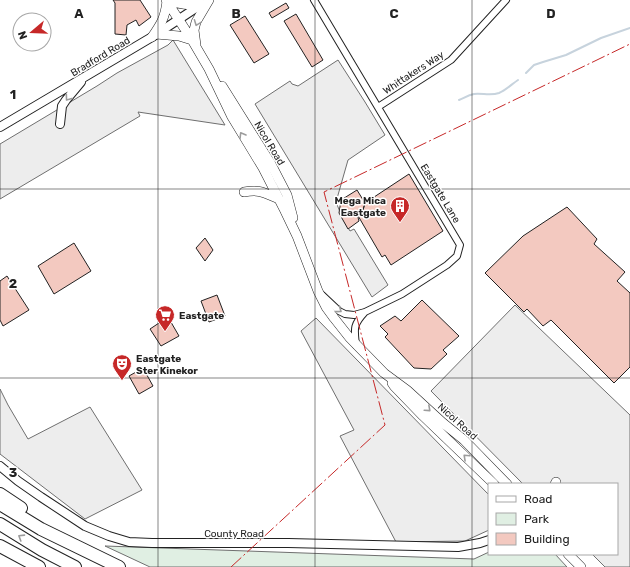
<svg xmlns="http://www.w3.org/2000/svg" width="630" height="567" viewBox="0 0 630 567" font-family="Rubik,sans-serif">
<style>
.green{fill:#e0efe3;stroke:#6f6f6f}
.parking{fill:#ededed;stroke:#6f6f6f}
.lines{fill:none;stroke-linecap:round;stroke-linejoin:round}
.stream{stroke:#c7d3dd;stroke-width:2}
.building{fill:#f3c9c0;stroke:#222}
.minor-casing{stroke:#222;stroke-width:8}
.tertiary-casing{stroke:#222;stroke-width:10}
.secondary-casing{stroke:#222;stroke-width:10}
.motorway-casing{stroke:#222;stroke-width:14}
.minor{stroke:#fff;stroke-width:6}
.tertiary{stroke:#fff;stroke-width:8}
.secondary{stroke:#fff;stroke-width:9}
.motorway{stroke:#fff;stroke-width:12}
.power{stroke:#c62828;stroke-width:1;stroke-dasharray:14 3 2 3;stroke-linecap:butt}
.oneway{stroke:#9c9c9c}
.grid{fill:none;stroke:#222;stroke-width:1;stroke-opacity:0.55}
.labels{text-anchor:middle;stroke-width:3;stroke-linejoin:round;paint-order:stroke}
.street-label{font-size:10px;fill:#222;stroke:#fff}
.poi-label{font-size:10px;font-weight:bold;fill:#222;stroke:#fff;text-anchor:start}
.grid-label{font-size:13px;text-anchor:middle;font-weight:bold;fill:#222;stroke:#fff;stroke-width:3;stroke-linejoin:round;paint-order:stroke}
</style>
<rect width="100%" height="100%" fill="#fff"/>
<path class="green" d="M 105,546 L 474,559 L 489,552 L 489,554 L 555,554 L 567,567 L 150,567 Z"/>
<path class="parking" d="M 173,40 L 225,125 L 138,112 L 140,116 L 0,199 L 0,144 L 97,86 L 117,73 L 168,45 Z
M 338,60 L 365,102 L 385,135 L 348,160 L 336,202 L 342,217 L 350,231 L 354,229 L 388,285 L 372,297 L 255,104 L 290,81 L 292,84 L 298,86 Z
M 515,305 L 630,415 L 630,567 L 605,567 L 592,554 L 617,554 L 617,484 L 523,484 L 431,391 Z
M 316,318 L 489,495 L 489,530 L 465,541 L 396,542 L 340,436 L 354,430 L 301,331 Z
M 0,389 L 8,405 L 28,439 L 90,407 L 142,490 L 85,519 L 0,454 Z"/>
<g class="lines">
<path class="stream" d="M 526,73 L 534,65 L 543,62 L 566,55 L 601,38 L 630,28
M 459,100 C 464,98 468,95 474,94 C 482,93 491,96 499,93 C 506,90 512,84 518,80"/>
</g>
<path class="building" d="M 113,0 L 140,0 L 151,17 L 139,26 L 136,20 L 127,25 L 126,35 L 115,34 L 115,3 Z
M 286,3 L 289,8 L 272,18 L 269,13 Z
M 296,14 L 323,60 L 312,67 L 284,21 Z
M 245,16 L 269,54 L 254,63 L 230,25 Z
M 409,174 L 443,231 L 391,265 L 385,255 L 382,257 L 357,214 L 363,210 L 365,203 Z
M 357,190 L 365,203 L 363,210 L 357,214 L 359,221 L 348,229 L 339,213 L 341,200 Z
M 567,207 L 597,239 L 594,244 L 625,272 L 617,281 L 630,293 L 630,367 L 614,383 L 551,320 L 543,326 L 527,309 L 524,312 L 485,273 L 523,236 Z
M 205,238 L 213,250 L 205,261 L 196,248 Z
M 74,243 L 91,271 L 54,294 L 38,266 Z
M 7,276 L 29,310 L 3,326 L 0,320 L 0,281 Z
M 217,295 L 225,316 L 209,322 L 201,301 Z
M 422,300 L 459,336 L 443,350 L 447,354 L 431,369 L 414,368 L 385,337 L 388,334 L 380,326 L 395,316 L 401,321 Z
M 168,317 L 179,336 L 161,346 L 150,329 Z
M 143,368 L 153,386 L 139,394 L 129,376 Z"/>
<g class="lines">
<g class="minor-casing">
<path id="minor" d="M 314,0 L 460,245 L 457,256 L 447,265 L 402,294 L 365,312 L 354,315 L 345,314 L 339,311 L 322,295
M 378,107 L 451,60 L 506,0
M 356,345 C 354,328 353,325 365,312"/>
</g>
<g class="tertiary-casing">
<path id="tertiary" d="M 60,124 L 62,106 L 66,100 L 81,82
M 0,127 L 152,37 L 202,4
M 0,466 L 18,481 L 41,497 L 85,526 L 109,536 L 129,542 L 152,543 L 288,543 L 458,547 L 480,543 L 489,540"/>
</g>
<g class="secondary-casing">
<path id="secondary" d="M 166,0 L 192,40 L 209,69 L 232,117 L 263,168 L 285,211 L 297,236 L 318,291 L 326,307 L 334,318 L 349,337 L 384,373 L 407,390 L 443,423 L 464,440 L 507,484
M 168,0 C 179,5 189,5 201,4
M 156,34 L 179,36 L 192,40
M 152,37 C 161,24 165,18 167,1
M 196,45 L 194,30 L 196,22 L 209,0
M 222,86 L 271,164 L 287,195 L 293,218
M 244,192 C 260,189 264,193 279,199
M 392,383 L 394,386 L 423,416 L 494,484
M 555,484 L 556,482
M 568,554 L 581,567"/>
</g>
<g class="motorway-casing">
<path id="motorway" d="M 0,494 L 21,508
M 0,504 L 41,529 L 119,567
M 0,524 L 42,550 L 75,567
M 0,546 L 39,567"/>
</g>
<use href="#minor" class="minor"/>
<use href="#tertiary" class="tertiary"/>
<use href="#secondary" class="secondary"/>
<use href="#motorway" class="motorway"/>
<path class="power" d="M 231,567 L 385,425 L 324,192 L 630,44"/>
</g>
<defs><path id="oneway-chevron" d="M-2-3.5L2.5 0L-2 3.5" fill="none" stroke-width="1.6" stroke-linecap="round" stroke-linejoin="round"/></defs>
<g class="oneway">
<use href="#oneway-chevron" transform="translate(197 23) rotate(111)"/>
<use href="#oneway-chevron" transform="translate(68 98) rotate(126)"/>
<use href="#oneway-chevron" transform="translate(242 135) rotate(-121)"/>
<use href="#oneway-chevron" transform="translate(339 310) rotate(36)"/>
<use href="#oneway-chevron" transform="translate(428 409) rotate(42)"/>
<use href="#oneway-chevron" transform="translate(466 457) rotate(-137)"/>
<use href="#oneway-chevron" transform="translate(21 537) rotate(-148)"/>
</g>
<path class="grid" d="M 158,0 L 158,567M 315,0 L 315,567M 472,0 L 472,567M 0,189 L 630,189M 0,378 L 630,378"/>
<defs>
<g id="building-pin" transform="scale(1)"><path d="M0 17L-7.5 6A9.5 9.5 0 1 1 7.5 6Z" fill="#c62828" stroke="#fff"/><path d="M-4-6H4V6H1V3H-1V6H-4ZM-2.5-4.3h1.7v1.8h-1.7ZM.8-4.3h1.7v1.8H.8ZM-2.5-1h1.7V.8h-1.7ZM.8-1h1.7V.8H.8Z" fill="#fff"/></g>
<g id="supermarket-pin" transform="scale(1)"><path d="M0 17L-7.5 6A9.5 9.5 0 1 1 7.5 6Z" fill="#c62828" stroke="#fff"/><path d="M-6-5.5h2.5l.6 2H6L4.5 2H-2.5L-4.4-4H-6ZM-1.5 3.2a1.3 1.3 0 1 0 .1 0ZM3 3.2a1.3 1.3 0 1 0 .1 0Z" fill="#fff"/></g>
<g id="theatre-pin" transform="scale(1)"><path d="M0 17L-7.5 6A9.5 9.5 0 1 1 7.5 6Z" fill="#c62828" stroke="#fff"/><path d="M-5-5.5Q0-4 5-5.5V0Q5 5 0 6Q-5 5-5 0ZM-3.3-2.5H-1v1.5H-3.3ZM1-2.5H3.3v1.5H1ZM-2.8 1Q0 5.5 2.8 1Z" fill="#fff"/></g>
</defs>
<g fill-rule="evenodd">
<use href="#building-pin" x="400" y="206"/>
<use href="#supermarket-pin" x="165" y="315"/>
<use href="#theatre-pin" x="122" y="364"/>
</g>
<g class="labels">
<g class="street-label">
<text transform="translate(100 56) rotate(-31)" y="4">Bradford Road</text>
<text transform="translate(413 72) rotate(-33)" y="4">Whittakers Way</text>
<text transform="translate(270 143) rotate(59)" y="4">Nicol Road</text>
<text transform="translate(441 193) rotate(59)" y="4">Eastgate Lane</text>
<text transform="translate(458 421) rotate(42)" y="4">Nicol Road</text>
<text x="234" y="537">County Road</text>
</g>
<g class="poi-label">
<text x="386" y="204" text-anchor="end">Mega Mica<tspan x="386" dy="12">Eastgate</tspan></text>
<text x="179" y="319">Eastgate</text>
<text x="136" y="362">Eastgate<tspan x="136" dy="12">Ster Kinekor</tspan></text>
</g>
</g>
<g class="grid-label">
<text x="79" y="18">A</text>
<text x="236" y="18">B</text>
<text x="394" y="18">C</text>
<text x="551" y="18">D</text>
<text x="13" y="99">1</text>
<text x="13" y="288">2</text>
<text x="13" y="477">3</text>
</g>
<rect x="488" y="483" width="130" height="72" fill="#ffffff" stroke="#a7a7a7"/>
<rect x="496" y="496" width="20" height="6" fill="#ffffff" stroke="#a7a7a7"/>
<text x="524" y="503" font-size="12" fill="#222222">Road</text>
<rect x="496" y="513" width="20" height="12" fill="#e0efe3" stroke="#a7a7a7"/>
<text x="524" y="523" font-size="12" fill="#222222">Park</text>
<rect x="496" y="533" width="20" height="12" fill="#f3c9c0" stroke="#a7a7a7"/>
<text x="524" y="543" font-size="12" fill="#222222">Building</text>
<g transform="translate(32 32) rotate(251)"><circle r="19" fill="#ffffff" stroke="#a7a7a7"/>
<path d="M0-3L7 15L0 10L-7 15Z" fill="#c62828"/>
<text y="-6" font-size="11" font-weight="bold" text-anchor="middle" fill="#222222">N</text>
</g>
</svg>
